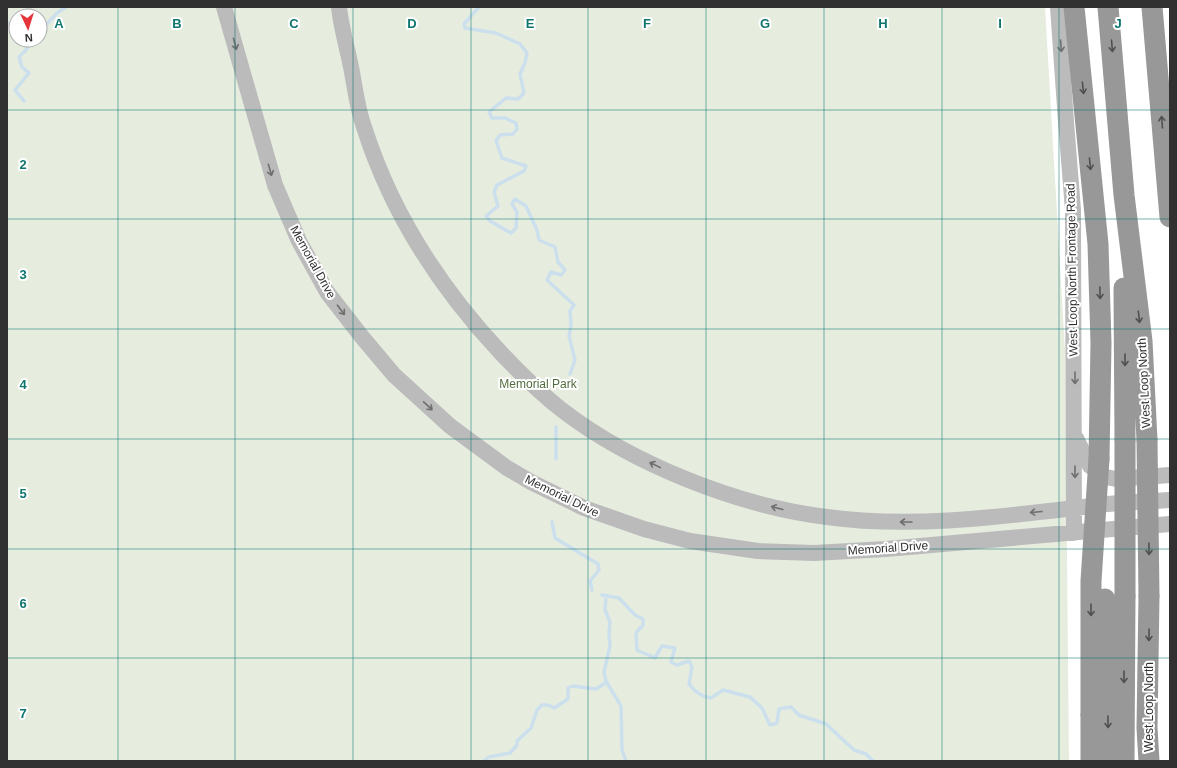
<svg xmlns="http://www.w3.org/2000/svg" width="1177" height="768" viewBox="0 0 1177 768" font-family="Arial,sans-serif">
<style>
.green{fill:#e6eddf;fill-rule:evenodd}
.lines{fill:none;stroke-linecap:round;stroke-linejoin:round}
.stream{stroke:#cbdfed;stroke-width:3.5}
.secondary{stroke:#bbb;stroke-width:16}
.highway{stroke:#989898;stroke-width:21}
.highway-bridge{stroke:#989898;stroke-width:21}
.oneway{stroke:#6f6f6f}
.oneway2{stroke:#505050}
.grid{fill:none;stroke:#0f766e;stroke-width:1;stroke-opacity:0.55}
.labels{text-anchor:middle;stroke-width:4;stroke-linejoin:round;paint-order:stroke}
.street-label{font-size:12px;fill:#313131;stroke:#fff}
.park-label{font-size:12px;fill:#526d3d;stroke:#fff}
.grid-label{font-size:13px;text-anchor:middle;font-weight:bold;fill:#0f766e;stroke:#fff;stroke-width:4;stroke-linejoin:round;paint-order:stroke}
</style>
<rect width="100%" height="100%" fill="#fff"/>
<path class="green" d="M 7,7 L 1045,7 L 1065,350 L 1069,761 L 7,761 ZM 16,16 L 40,16 L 40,40 L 16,40 Z"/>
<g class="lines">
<path class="stream" d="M 479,7 L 464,24 L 465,28 L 496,33 L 520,44 L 527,53 L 525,63 L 520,74 L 524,93 L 518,99 L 506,98 L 489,112 L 492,118 L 505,118 L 516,123 L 517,129 L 513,134 L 500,135 L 496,141 L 502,158 L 526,166 L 524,171 L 497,185 L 494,192 L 498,206 L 486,216 L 490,221 L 511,233 L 516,228 L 517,212 L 512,204 L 515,199 L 526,206 L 537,230 L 539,240 L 555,247 L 558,262 L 565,270 L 561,275 L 551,272 L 547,280 L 574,305 L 570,311 L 571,325 L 569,336 L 575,360 L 570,374
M 7,23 L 16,26
M 40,29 L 45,26 L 57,13 L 66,7
M 24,101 L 15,90 L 29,73 L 22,67 L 19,57 L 26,50 L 30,40
M 556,427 L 556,459
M 552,522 L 555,538 L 598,564 L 599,570 L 590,581 L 592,590
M 602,595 L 619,598 L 635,615 L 643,619 L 643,625 L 636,633 L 637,650 L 655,658 L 662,646 L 675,648 L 671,662 L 677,665 L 689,661 L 692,667 L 689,684 C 695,692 701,697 711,698 L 723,690 L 750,697 L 762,708 L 770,725 L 777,723 L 779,709 L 791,707 L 799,715 L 826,724 L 854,750 L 866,754 L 873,761
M 606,596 L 605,610 L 610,622 L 609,633 L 610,646 L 604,672 L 606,681 L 621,706 L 622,750 L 626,761
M 484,761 L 489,757 L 510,753 L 517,745 L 517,741 L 531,728 L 537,710 L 542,705 L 548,705 L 554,708 L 568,699 L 568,688 L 573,686 L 596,689 L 607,682"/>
<path class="secondary" d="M 224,7 L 275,185 L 299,241 L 327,292 L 362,337 L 394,375 L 450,426 L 507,468 L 531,482 L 584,508 L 644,529 L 690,541 L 758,551 L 814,553 L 886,549 L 1170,524
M 339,7 C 341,27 347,47 351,67 C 355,87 357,108 364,127 C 391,212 440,288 501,353 C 520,373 540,393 562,410 C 632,464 738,506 827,517 C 913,529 1006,516 1092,506 C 1118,502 1144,502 1170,500
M 1058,7 L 1066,122 L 1073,210 L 1074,533
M 1076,438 L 1090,466 L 1106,477 L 1116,479 L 1170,475"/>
<path class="highway" d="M 1074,7 L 1098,244 L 1101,343 L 1099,459
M 1108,7 L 1124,195 L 1142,341 L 1147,440
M 1152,7 L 1170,217
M 1124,288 L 1125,440
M 1149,596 L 1147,728 L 1149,761
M 1105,599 L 1109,761
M 1091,761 L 1091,715
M 1124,761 L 1125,596"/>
<path class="highway-bridge" d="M 1147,440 L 1149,596
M 1125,596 L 1125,440
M 1091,715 L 1091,581 L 1099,459"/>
</g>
<defs><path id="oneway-shaft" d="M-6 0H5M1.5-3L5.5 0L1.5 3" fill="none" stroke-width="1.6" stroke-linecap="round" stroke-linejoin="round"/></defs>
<g class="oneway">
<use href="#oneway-shaft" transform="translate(235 44) rotate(75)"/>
<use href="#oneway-shaft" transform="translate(1061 46) rotate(86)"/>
<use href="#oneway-shaft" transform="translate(270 170) rotate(74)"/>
<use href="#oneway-shaft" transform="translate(341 310) rotate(53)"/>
<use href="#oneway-shaft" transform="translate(1075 378) rotate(90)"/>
<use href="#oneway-shaft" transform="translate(428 406) rotate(43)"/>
<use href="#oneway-shaft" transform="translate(655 465) rotate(-154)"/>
<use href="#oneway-shaft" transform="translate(1075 472) rotate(90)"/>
<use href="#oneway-shaft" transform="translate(777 508) rotate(-165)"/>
<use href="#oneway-shaft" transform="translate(1036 512) rotate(175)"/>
<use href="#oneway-shaft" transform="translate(906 522) rotate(-180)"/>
</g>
<g class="oneway2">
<use href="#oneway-shaft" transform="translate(1112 46) rotate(85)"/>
<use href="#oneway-shaft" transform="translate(1083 88) rotate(84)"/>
<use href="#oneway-shaft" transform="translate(1162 122) rotate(-95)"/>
<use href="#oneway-shaft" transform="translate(1090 164) rotate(84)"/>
<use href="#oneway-shaft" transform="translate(1100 293) rotate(88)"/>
<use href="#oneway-shaft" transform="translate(1139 317) rotate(83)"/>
<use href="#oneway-shaft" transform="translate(1125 360) rotate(90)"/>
<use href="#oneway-shaft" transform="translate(1149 549) rotate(89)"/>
<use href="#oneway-shaft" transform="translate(1091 610) rotate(90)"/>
<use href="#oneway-shaft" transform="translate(1149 635) rotate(91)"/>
<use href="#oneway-shaft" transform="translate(1124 677) rotate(90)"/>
<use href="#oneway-shaft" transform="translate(1108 722) rotate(89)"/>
</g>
<path class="grid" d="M 118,7 L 118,761M 235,7 L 235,761M 353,7 L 353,761M 471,7 L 471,761M 588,7 L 588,761M 706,7 L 706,761M 824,7 L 824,761M 942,7 L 942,761M 1059,7 L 1059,761M 7,110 L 1170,110M 7,219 L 1170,219M 7,329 L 1170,329M 7,439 L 1170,439M 7,549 L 1170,549M 7,658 L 1170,658"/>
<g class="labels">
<g class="street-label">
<text transform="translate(313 262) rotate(61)" y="4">Memorial Drive</text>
<text transform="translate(1072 270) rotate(-91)" y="4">West Loop North Frontage Road</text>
<text transform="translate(1144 383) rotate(-93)" y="4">West Loop North</text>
<text transform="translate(562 496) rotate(26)" y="4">Memorial Drive</text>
<text transform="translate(888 548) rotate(-4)" y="4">Memorial Drive</text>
<text transform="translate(1149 707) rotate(-90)" y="4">West Loop North</text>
</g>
<g class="park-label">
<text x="538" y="388">Memorial Park</text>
</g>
</g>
<g class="grid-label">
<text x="59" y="28">A</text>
<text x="177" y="28">B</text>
<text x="294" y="28">C</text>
<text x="412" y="28">D</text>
<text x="530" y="28">E</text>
<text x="647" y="28">F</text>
<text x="765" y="28">G</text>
<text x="883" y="28">H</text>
<text x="1000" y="28">I</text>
<text x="1118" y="28">J</text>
<text x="23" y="169">2</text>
<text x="23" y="279">3</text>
<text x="23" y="389">4</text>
<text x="23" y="498">5</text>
<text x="23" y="608">6</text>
<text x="23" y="718">7</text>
</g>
<rect width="1177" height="768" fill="none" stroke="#313131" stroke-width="16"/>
<g transform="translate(28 28) rotate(176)"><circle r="19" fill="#ffffff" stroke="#adadad"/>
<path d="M0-3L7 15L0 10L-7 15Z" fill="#e6343c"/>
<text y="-6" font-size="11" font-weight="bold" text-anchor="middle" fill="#313131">N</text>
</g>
</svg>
